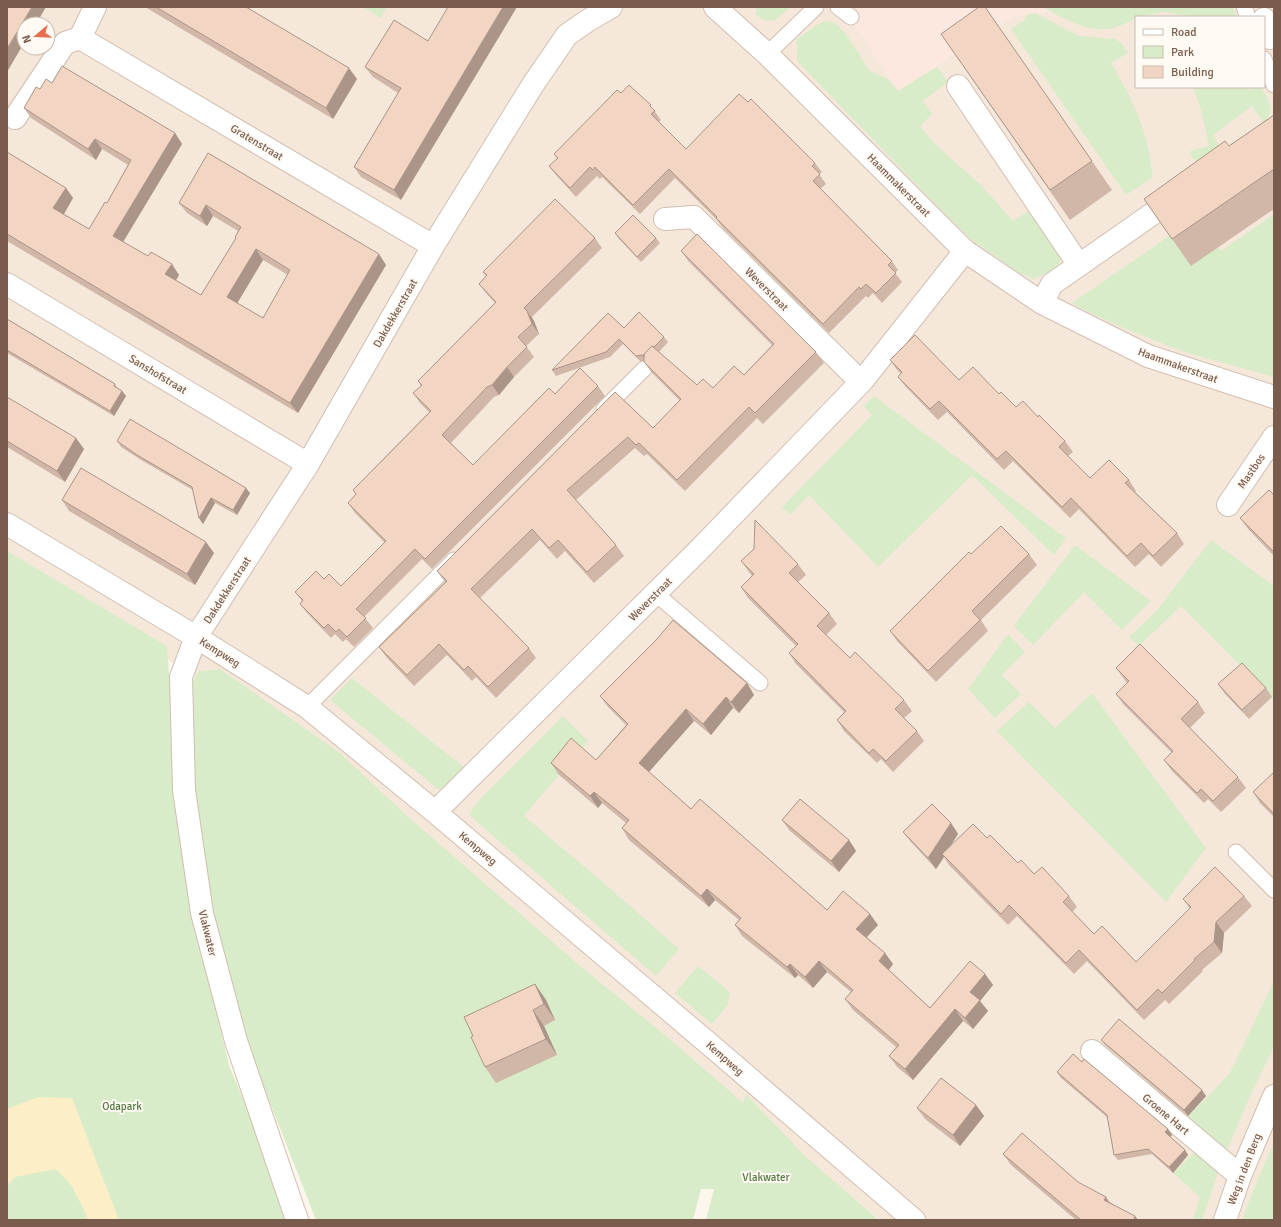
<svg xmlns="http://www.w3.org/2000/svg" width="1281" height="1227" viewBox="0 0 1281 1227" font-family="Signika,sans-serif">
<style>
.residential{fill:#f5e8da;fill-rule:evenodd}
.commercial{fill:#fde8e0}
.green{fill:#d8ecc9}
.sand{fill:#fcefc7}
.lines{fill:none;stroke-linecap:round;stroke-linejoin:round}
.lane-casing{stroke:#d1beb0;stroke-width:17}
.street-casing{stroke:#d1beb0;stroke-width:24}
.lane{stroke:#fff;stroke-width:15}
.street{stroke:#fff;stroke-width:22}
.wall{fill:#d1b7a8;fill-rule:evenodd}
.shaded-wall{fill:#aa9588}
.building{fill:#f3d5c3;stroke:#aa9588;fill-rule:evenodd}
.labels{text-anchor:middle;stroke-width:4;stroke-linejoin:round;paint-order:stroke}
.street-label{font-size:11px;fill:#7a5c4d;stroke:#fffaf3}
.park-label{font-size:11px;fill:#537a41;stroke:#fffaf3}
</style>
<rect width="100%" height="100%" fill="#fdf6ec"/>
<path class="residential" d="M 7,7 L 843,7 L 898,90 L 1012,16 L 1071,9 L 1073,7 L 1274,7 L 1274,1220 L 880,1220 L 850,1195 L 724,1096 L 406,815 L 7,555 ZM 1136,17 L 1264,17 L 1264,87 L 1136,87 ZM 24,24 L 48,24 L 48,48 L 24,48 Z"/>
<path class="commercial" d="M 843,7 L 1073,7 L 1071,9 L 1012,16 L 898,90 Z"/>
<path class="green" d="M 363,7 L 387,7 L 381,18 Z
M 753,7 L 790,7 L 774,21 L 763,20 L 755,14 L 757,11 Z
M 1044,7 L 1233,7 L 1237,17 L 1193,17 L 1164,12 L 1136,17 L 1136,19 C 1128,22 1120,26 1113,28 C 1088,33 1069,21 1048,10 Z
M 1035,13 L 1079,36 L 1116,39 L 1121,43 L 1128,53 L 1111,63 C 1126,87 1140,115 1147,143 C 1150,154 1151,166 1153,177 L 1126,195 L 1011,29 L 1025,20 L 1024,19 L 1028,14 Z
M 826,21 L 835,23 L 846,34 L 870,71 L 888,79 L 898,91 L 937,67 L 948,82 L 923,101 L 932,114 L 920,126 L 934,143 L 982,186 L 1013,221 L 1030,210 L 1062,256 L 1056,269 L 1034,279 L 1020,273 L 972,240 L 946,215 L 797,61 L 797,39 L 817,25 Z
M 1193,87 L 1248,87 L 1249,90 L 1256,87 L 1261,87 C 1269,101 1276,109 1264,123 L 1252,106 L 1213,135 L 1222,151 L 1198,163 L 1192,157 L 1190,151 L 1209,146 L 1201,109 Z
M 1274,214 L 1274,377 L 1184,352 L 1121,327 L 1080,308 L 1072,303 L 1194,219 L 1221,251 Z
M 874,396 L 1066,538 L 1054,555 L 972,475 L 878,567 L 809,495 L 790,515 L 782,507 L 872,415 L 864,406 Z
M 1211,540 L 1274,586 L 1274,700 L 1181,606 L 1139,646 L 1129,637 L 1158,609 Z
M 1075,545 L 1151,601 L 1122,630 L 1084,592 L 1033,645 L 1014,626 Z
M 7,551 L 167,646 L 181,839 L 190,903 L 229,1065 L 293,1220 L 7,1220 Z
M 1008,634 L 1025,652 L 1002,675 L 1021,694 L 995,718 L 968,689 Z
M 220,669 L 340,753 L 406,815 L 579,965 L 672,1041 L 743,1103 L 746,1094 L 805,1156 L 879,1220 L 706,1220 L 714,1189 L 701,1189 L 693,1220 L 316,1220 L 249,1049 L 208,933 L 200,825 L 192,760 L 191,684 L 199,671 Z
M 352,678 L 465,768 L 455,777 L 439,790 L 330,700 Z
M 1092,693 L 1206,848 L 1166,902 L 997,731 L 1029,702 L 1055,728 Z
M 563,716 L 588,741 L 524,816 L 598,878 L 679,949 L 656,976 L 469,815 L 478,801 Z
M 698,966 L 730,992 L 728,1004 L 712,1024 L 675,993 Z
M 1274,981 L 1274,1046 L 1247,1103 L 1226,1153 L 1187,1118 L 1230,1073 Z
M 1274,1142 L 1274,1220 L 1242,1220 L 1253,1191 Z
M 1194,1153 L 1218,1173 L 1202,1220 L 1193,1220 L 1200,1197 L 1173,1173 Z"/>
<path class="sand" d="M 38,1097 L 72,1098 L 119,1220 L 88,1220 L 83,1208 L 71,1185 L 56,1169 L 15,1177 L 7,1186 L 7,1109 Z"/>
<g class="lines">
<g class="lane-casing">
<path id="lane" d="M 838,7 L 851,17
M 1244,7 L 1248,17
M 767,54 L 816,7
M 1264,59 L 1274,85
M 604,409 L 644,369
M 655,593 L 760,683
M 307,707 L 454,560
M 1236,852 L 1274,890"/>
</g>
<g class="street-casing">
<path id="street" d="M 715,7 L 767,54 L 965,251 L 1042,303 L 1148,356 L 1274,397
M 1264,19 L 1270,38
M 80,38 L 433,246
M 958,86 L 1079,265
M 15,118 L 65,43 L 80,38 L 95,7
M 665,219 L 694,217 L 861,382
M 7,284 L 308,464
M 1042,303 L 1052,284 L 1178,196
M 1228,505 L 1274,437
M 7,524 L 196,637 L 307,707 L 435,812 L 708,1043 L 914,1220
M 435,812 L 699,550 L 863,380 L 965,251
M 1092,1051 L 1240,1176
M 297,1220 L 236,1041 L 202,913 L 184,790 L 181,677 L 196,637 L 308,464 L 433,246 L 534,83 L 567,35 L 587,21 L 611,7
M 1225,1220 L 1240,1176 L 1274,1096"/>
</g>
<use href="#lane" class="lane"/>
<use href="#street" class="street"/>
</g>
<path class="wall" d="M 145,7 L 246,7 L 357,79 L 333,119 Z
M 985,7 L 1112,190 L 1070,220 L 941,34 Z
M 428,41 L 401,200 L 361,177 L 354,167 L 398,93 L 373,77 L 365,67 Z
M 52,83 L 175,133 L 182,144 L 123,242 L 179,275 L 176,280 L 201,295 L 236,238 L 235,237 L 238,231 L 213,216 L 207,226 L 187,213 L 179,203 L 208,153 L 386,265 L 298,413 L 7,241 L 7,152 L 66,188 L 73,198 L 64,214 L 89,229 L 107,203 L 128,165 L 102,149 L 96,160 L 31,118 L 24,108 L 40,89 ZM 263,260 L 288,275 L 263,318 L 237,303 Z
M 621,93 L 653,109 L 661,120 L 659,122 L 686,149 L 748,102 L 815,163 L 822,172 L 819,174 L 826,184 L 820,189 L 892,261 L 898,270 L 895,273 L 902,282 L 882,303 L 873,293 L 868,298 L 866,296 L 829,333 L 723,228 L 717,220 L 675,178 L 640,214 L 602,177 L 600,179 L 597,176 L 576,197 L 556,175 L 549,166 L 557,159 L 554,154 Z
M 1274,115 L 1274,209 L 1191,266 L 1144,199 L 1229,146 Z
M 615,233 L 656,238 L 660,243 L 641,262 L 619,239 Z
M 595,238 L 602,248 L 532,317 L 534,321 L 539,334 L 526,346 L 534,357 L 514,377 L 499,395 L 494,397 L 451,443 L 473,465 L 555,394 L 598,386 L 605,396 L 432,569 L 422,559 L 364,617 L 373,628 L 354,647 L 346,639 L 343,642 L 335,634 L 331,638 L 307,613 L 300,604 L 302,601 L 295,592 L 324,579 L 341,586 L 385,543 L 355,513 L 348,503 L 356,495 L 353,490 L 429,412 L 420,403 L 413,393 L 421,386 L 418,381 L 495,303 L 486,293 L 479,284 L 486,276 L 483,272 Z
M 681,251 L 816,352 L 824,363 L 763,424 L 757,418 L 685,491 L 647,454 L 644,456 L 635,448 L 576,500 L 616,545 L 624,556 L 594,583 L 565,551 L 557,559 L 540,540 L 480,598 L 529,648 L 536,658 L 496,698 L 476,677 L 472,681 L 447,655 L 414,686 L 387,658 L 379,647 L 445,582 L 437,571 L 615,392 L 653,428 L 680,401 L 652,373 L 644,362 L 644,361 L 640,361 L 623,344 L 610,357 L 556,376 L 552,370 L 624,328 L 664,337 L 668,342 L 659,352 L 697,385 L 713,388 L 744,375 L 772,345 L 689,262 Z
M 7,319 L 115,384 L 118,389 L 122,391 L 126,396 L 114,416 L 7,353 Z
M 890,360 L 959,380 L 999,394 L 1016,407 L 1038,417 L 1065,441 L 1073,452 L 1068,456 L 1090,478 L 1129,480 L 1136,491 L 1135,492 L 1177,533 L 1184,544 L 1161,567 L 1149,554 L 1135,567 L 1079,509 L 1070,518 L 1013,461 L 1004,470 L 947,412 L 938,420 L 906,387 L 898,377 L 901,374 L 897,370 Z
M 7,397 L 84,449 L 65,482 L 7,447 Z
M 117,441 L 250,493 L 237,515 L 215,503 L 203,524 L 199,518 L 193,490 L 141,460 L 121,447 Z
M 1274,495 L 1274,556 L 1248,529 L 1240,518 Z
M 62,500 L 214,553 L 195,585 L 69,511 Z
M 971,554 L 1029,554 L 1037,565 L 981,620 L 988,631 L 936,682 L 897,641 L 890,631 Z
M 741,561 L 798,564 L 806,575 L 798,582 L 829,613 L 837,624 L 826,635 L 850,658 L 904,700 L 912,711 L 904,718 L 917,731 L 924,741 L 893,772 L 881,759 L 877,763 L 844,731 L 837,720 L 844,712 L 796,664 L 789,653 L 796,646 L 748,598 L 741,587 L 752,576 L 749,572 Z
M 1116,668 L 1198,702 L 1205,713 L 1190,728 L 1238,777 L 1246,788 L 1221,812 L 1208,799 L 1204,803 L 1172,771 L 1164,760 L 1172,753 L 1124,705 L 1116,694 L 1127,683 L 1124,679 Z
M 747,683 L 754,695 L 739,713 L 733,708 L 711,735 L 694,721 L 649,772 L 691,809 L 827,910 L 878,925 L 867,937 L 893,964 L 889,970 L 930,1008 L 985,974 L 993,985 L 980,1001 L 988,1011 L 973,1029 L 963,1021 L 913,1080 L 897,1067 L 889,1056 L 896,1047 L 853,1010 L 845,999 L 851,992 L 827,972 L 813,988 L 798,975 L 795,978 L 742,936 L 735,925 L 739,920 L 715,900 L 709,907 L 629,840 L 622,828 L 626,823 L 602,803 L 598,808 L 558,774 L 551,763 L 596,760 L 626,725 L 608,707 L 600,696 Z
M 1218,684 L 1266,688 L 1272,697 L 1249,719 L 1225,694 Z
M 1274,772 L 1274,817 L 1260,803 L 1253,792 Z
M 782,820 L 849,840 L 856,851 L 839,872 L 790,831 Z
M 951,823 L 958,834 L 951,845 L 987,838 L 1018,863 L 1069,896 L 1077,907 L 1072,912 L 1094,934 L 1136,962 L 1190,909 L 1183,899 L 1244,896 L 1252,906 L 1224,933 L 1222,953 L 1202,970 L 1203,971 L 1169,1004 L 1165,1000 L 1144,1020 L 1087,961 L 1074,974 L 1017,916 L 1008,925 L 949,865 L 944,857 L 936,869 L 911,842 L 903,832 Z
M 535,984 L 546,1000 L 555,1020 L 544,1026 L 557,1055 L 496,1083 L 485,1067 L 473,1036 Z
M 1101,1040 L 1206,1096 L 1188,1116 L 1105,1045 Z
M 1057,1072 L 1168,1129 L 1172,1135 L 1170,1137 L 1185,1150 L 1188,1155 L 1173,1173 L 1152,1154 L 1118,1160 L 1114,1155 L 1108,1118 L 1061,1078 Z
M 976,1105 L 984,1116 L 960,1146 L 925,1119 L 917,1108 Z
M 1003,1154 L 1078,1182 L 1138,1220 L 1076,1220 L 1011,1165 Z"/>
<path class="shaded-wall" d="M 32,7 L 46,7 L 36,24 L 24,24 L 24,43 L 7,72 L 7,49 Z
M 503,7 L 517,7 L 401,200 L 394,190 Z
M 349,68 L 357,79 L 333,119 L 326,108 Z
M 175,133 L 182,144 L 120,247 L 113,236 Z
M 95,139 L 102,149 L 96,160 L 88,149 Z
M 66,188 L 73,198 L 61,219 L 53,208 Z
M 206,205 L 213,216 L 207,226 L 200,216 Z
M 256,249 L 263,260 L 235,307 L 227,297 Z
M 379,254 L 386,265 L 298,413 L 290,403 Z
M 172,264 L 179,275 L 173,285 L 165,274 Z
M 527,311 L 534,321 L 539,334 L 532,324 Z
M 507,367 L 514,377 L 499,395 L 492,385 Z
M 122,391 L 126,396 L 114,416 L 110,411 Z
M 76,438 L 84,449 L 65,482 L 57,471 Z
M 246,488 L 250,493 L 237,515 L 233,510 Z
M 211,498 L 215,503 L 203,524 L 199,518 Z
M 206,542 L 214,553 L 195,585 L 187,574 Z
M 747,683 L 754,695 L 739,713 L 731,702 Z
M 726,697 L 733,708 L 711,735 L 703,724 Z
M 686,709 L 694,721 L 647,774 L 639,763 Z
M 594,792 L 602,803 L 598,808 L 590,796 Z
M 951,823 L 958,834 L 944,856 L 942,854 L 944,857 L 936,869 L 928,858 Z
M 849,840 L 856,851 L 839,872 L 831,861 Z
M 707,889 L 715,900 L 709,907 L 701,896 Z
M 870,914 L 878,925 L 864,940 L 856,929 Z
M 1216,922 L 1224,933 L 1222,953 L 1214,942 Z
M 885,953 L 893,964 L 887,972 L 879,961 Z
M 819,961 L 827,972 L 813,988 L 805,977 Z
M 790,964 L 798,975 L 795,978 L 787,967 Z
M 985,974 L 993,985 L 980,1001 L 988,1011 L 973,1029 L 965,1018 L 970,992 Z
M 535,984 L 546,1000 L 555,1020 L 544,1004 Z
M 955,1009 L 963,1021 L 913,1080 L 905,1069 Z
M 533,1010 L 544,1026 L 557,1055 L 546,1039 Z
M 1202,1090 L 1206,1096 L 1188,1116 L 1184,1110 Z
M 976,1105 L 984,1116 L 960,1146 L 953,1135 Z
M 1168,1129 L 1172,1135 L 1169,1138 L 1165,1132 Z
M 1185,1150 L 1188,1155 L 1173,1173 L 1169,1167 Z
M 1106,1197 L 1113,1208 L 1104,1200 Z
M 1135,1216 L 1138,1220 L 1134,1220 L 1134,1219 Z"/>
<path class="building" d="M 7,7 L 32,7 L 7,49 Z
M 156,7 L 246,7 L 349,68 L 326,108 Z
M 448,7 L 503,7 L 394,190 L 354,167 L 401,88 L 365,67 L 394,20 L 428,41 Z
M 979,7 L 985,7 L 1092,161 L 1050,190 L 941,34 Z
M 62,66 L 175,133 L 113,236 L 148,256 L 151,252 L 172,264 L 165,274 L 201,295 L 236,238 L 235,237 L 241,227 L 206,205 L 200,216 L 179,203 L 208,153 L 379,254 L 290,403 L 7,234 L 7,152 L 66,188 L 53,208 L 89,229 L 105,202 L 107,203 L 131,160 L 95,139 L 88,149 L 24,108 L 36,87 L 40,89 L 46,79 L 52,83 ZM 256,249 L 290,270 L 263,318 L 227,297 Z
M 629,85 L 651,105 L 650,106 L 655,111 L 651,114 L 686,149 L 739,94 L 748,102 L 751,99 L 815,163 L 812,166 L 820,174 L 813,181 L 892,261 L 888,265 L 896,273 L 876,293 L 866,284 L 861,289 L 859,287 L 823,324 L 716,218 L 717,217 L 669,169 L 633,205 L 595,167 L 593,170 L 590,167 L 570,188 L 549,166 L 558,158 L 554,154 L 617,90 L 621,93 Z
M 1274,115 L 1274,169 L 1172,239 L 1144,199 L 1225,141 L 1229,146 Z
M 555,199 L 595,238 L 524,308 L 527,311 L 532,324 L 518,337 L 527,347 L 507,367 L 492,385 L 487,387 L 442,435 L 473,465 L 549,388 L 555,394 L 580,368 L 598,386 L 425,559 L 415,549 L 356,609 L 366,618 L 347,637 L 339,629 L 336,632 L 328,624 L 324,628 L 300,604 L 303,600 L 295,592 L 316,571 L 324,579 L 329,574 L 341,586 L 386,541 L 348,503 L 356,494 L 353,490 L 431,411 L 413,393 L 422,385 L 418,381 L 496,302 L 479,284 L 487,275 L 483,272 Z
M 633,215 L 656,238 L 637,257 L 615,233 Z
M 697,234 L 816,352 L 755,413 L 749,407 L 677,480 L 639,443 L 636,445 L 628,437 L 567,490 L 616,545 L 587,572 L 558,540 L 549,548 L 532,529 L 471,589 L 529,648 L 488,687 L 468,666 L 464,670 L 439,644 L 407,675 L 379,647 L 447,581 L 437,571 L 615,392 L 653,428 L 681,399 L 644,362 L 644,354 L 652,346 L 697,385 L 703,379 L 713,388 L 734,366 L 744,375 L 774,344 L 681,251 Z
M 639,312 L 664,337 L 654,347 L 652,346 L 644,354 L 644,356 L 642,355 L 636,356 L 619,339 L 606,352 L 552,370 L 608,313 L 624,328 Z
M 7,319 L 115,384 L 114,386 L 122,391 L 110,411 L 7,350 Z
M 915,335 L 959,380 L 973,367 L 999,394 L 1001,392 L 1016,407 L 1023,401 L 1038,417 L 1039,415 L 1065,441 L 1059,447 L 1090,478 L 1109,460 L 1129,480 L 1125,483 L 1177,533 L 1153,556 L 1141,543 L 1127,556 L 1071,498 L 1062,507 L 1006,451 L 997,459 L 939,401 L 930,409 L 898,377 L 902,372 L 890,360 Z
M 7,397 L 76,438 L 57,471 L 7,441 Z
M 130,419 L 246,488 L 233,510 L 211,498 L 199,518 L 192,487 L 137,455 L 117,441 Z
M 81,468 L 206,542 L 187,574 L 62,500 Z
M 1269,490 L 1274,495 L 1274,550 L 1273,551 L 1240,518 Z
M 755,520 L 798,564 L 789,573 L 829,613 L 817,626 L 850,658 L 855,652 L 904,700 L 895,709 L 917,731 L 886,761 L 873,749 L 869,753 L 837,720 L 846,711 L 789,653 L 798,644 L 741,587 L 754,574 L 741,561 L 754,549 Z
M 1001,526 L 1029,554 L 972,611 L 980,620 L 928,671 L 890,631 L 969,552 L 971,554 Z
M 673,620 L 747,683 L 731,702 L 726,697 L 703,724 L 686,709 L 639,763 L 691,809 L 700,799 L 827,910 L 843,891 L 870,914 L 856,929 L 885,953 L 879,961 L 930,1008 L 970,961 L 985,974 L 970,992 L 980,1000 L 965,1018 L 955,1009 L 905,1069 L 889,1056 L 899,1045 L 845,999 L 853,990 L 819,961 L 805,977 L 790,964 L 787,967 L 735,925 L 741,918 L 707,889 L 701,896 L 622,828 L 629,820 L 594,792 L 590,796 L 551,763 L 571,738 L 596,760 L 628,724 L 600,696 L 657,639 Z
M 1140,644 L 1198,702 L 1181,719 L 1238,777 L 1213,801 L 1201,789 L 1197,793 L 1164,760 L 1173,751 L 1116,694 L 1129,681 L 1116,668 Z
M 1242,663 L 1266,688 L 1242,710 L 1218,684 Z
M 1274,772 L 1274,814 L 1253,792 Z
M 800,799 L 849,840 L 831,861 L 782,820 Z
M 932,804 L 951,823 L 928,858 L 903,832 Z
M 973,824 L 987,838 L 990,835 L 1018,863 L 1021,860 L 1034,874 L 1042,867 L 1069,896 L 1063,902 L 1094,934 L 1102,926 L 1136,962 L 1191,907 L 1183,899 L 1215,867 L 1244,896 L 1216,922 L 1214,942 L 1194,959 L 1195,960 L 1162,993 L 1158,989 L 1137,1010 L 1079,950 L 1066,963 L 1009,905 L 1001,914 L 942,854 Z
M 535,984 L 544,1004 L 533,1010 L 546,1039 L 485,1067 L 471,1037 L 473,1036 L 464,1017 Z
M 1119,1019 L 1202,1090 L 1184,1110 L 1101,1040 Z
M 1073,1054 L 1082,1062 L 1084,1059 L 1168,1129 L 1165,1132 L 1185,1150 L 1169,1167 L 1148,1149 L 1114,1155 L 1107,1115 L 1057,1072 Z
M 941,1078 L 976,1105 L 953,1135 L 917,1108 Z
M 1022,1133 L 1078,1182 L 1106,1197 L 1104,1200 L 1135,1216 L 1134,1219 L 1135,1220 L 1081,1220 L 1003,1154 Z"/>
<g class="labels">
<g class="street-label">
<text transform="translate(257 142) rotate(31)" y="4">Gratenstraat</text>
<text transform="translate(899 185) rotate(45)" y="4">Haammakerstraat</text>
<text transform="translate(767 289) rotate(45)" y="4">Weverstraat</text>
<text transform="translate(395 313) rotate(-60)" y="4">Dakdekkerstraat</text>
<text transform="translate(1178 365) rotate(20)" y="4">Haammakerstraat</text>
<text transform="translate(158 374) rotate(31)" y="4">Sanshofstraat</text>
<text transform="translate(1251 471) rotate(-56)" y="4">Mastbos</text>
<text transform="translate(227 590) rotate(-57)" y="4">Dakdekkerstraat</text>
<text transform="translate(650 599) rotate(-45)" y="4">Weverstraat</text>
<text transform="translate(220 652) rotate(32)" y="4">Kempweg</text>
<text transform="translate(478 848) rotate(40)" y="4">Kempweg</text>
<text transform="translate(208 933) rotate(76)" y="4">Vlakwater</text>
<text transform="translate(725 1058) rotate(41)" y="4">Kempweg</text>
<text transform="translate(1166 1114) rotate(40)" y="4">Groene Hart</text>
<text transform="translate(1244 1169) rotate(-69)" y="4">Weg in den Berg</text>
</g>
<g class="park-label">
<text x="122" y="1110">Odapark</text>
<text x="766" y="1181">Vlakwater</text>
</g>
</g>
<rect width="1281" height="1227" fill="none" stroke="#7a5c4d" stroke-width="16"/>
<rect x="1135" y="16" width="130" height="72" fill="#fffaf3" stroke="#cabbb1"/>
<rect x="1143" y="29" width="20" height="6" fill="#ffffff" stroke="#cabbb1"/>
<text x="1171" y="36" font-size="12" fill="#7a5c4d">Road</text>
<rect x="1143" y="46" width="20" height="12" fill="#d8ecc9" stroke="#cabbb1"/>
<text x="1171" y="56" font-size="12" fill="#7a5c4d">Park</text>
<rect x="1143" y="66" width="20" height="12" fill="#f3d5c3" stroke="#cabbb1"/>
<text x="1171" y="76" font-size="12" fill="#7a5c4d">Building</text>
<g transform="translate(36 36) rotate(251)"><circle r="19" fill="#fffaf3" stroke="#cabbb1"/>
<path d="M0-3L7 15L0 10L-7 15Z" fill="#e76f51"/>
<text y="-6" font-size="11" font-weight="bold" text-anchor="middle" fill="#7a5c4d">N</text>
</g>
</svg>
